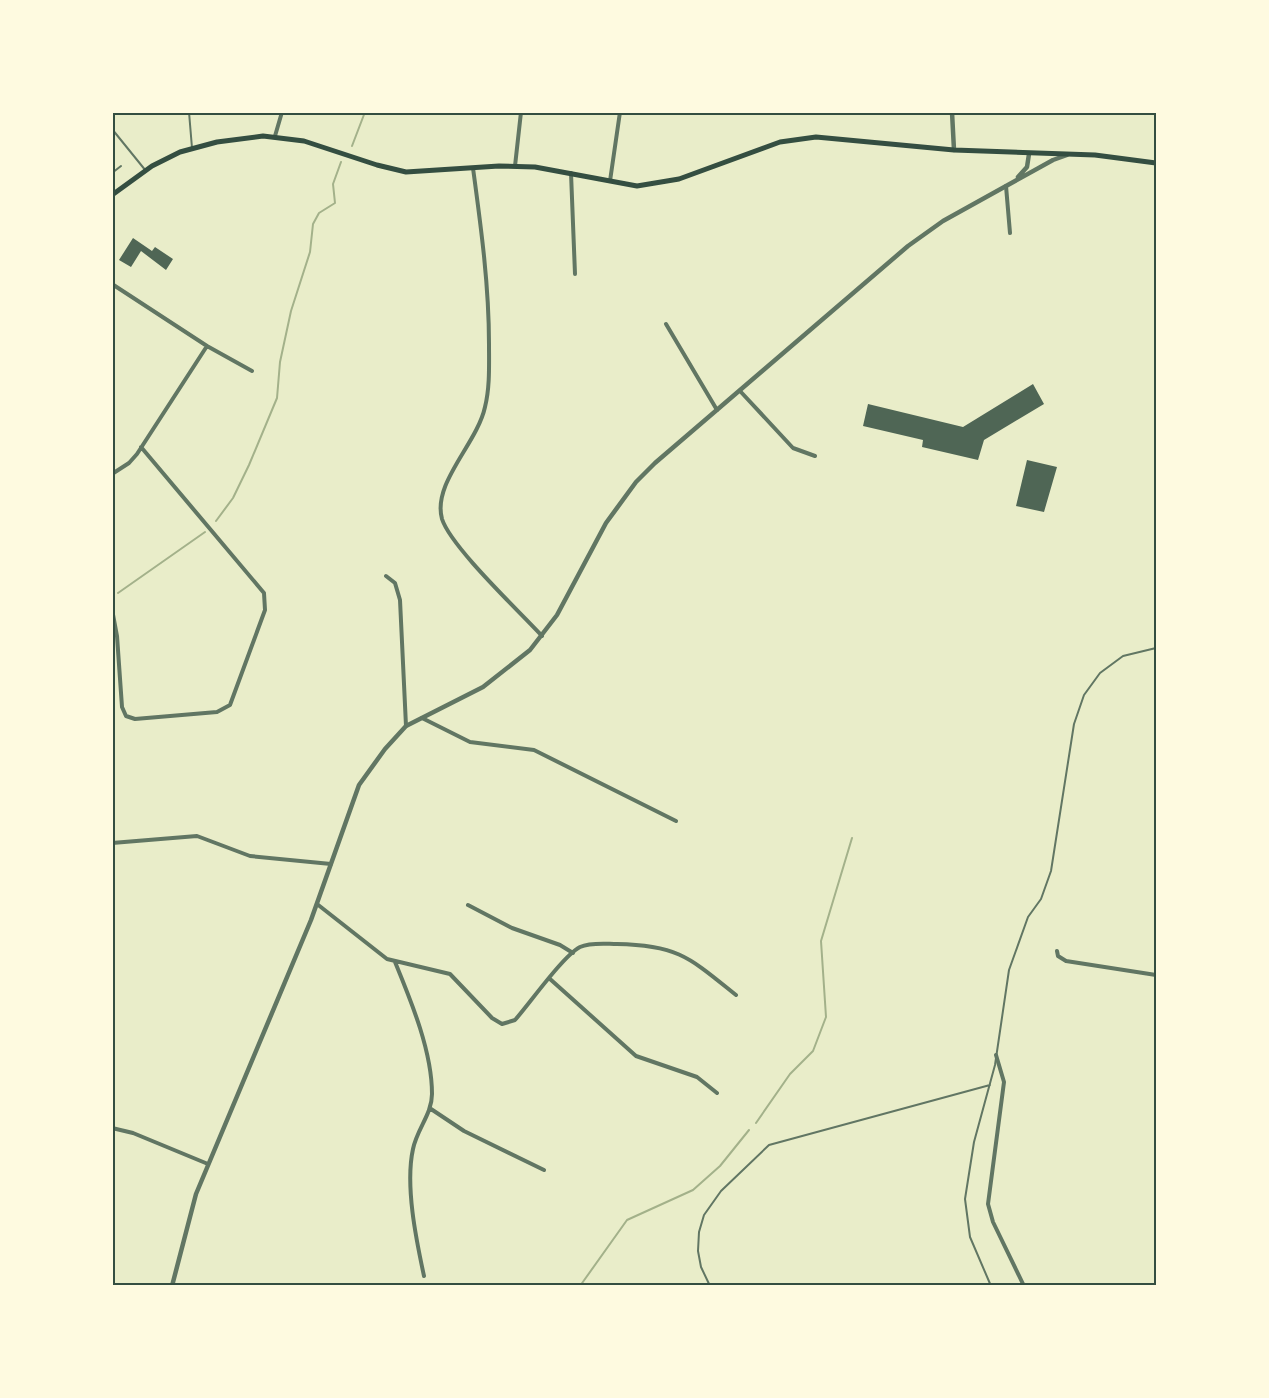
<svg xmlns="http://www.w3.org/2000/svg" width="1269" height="1398" viewBox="0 0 1269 1398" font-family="Mulish,sans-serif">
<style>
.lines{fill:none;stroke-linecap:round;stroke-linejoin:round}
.stream{stroke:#a3b18a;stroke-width:2}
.building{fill:#4f6655}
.service{stroke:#617663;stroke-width:2}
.minor{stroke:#617663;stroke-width:4}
.tertiary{stroke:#617663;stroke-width:4.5}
.secondary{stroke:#344e41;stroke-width:5}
.neatline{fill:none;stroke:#344e41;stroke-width:2}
</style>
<rect width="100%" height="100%" fill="#e9edc9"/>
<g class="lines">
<path class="stream" d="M 352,146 L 365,112
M 216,521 L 233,498 L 249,465 L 277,398 L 280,362 L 291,311 L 310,252 L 313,224 L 319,213 L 335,203 L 333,184 L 341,162
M 118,593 L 205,532
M 756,1123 L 790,1074 L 813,1051 L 826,1017 L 821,941 L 852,838
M 580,1286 L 627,1220 L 693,1190 L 720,1166 L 749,1130"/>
</g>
<path class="building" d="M 133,238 L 152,251 L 155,247 L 173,259 L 166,270 L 141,251 L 131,267 L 119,260 Z
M 1033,384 L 1044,404 L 984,440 L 978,460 L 922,447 L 923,440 L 863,426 L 868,404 L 963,427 Z
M 1027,460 L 1057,467 L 1044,512 L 1016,506 Z"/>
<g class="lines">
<path class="service" d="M 189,112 L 192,148
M 112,129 L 146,171
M 112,173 L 121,166
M 710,1286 L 701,1267 L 698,1251 L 699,1232 L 704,1215 L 721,1191 L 769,1145 L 990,1085
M 991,1286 L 970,1237 L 965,1199 L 974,1142 L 995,1065 L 1009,970 L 1028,917 L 1041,899 L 1051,871 L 1074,724 L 1084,695 L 1100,673 L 1123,656 L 1156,648"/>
<path class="minor" d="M 275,136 L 282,112
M 515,166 L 521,112
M 473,168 C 481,227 489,285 489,344 C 489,365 490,387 485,407 C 477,444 432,483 442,519 C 451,547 519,611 542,636
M 571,173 L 575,274
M 610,181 L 620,112
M 1006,186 L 1010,233
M 112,284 L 207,346 L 252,371
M 666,324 L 717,410
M 740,391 L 793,448 L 815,456
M 112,474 L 129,463 L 137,454 L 207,346
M 386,576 L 395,583 L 400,600 L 406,726
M 112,609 L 117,636 L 122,707 L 126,716 L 135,719 L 217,712 L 230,705 L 265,610 L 264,593 L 141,447
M 422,718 L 470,742 L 534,750 L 676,821
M 112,843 L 197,836 L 250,856 L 331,864
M 112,867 L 112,911
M 317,904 L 387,959 L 450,974 L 492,1018 L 502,1024 L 515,1020 C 530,1003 563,956 580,947 C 591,942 606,944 617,944 C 678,945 690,958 736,995
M 468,905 L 512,928 L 560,945 L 573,953
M 112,915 L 112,943
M 1057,951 L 1058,956 L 1066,961 L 1156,975
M 395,962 C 411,1001 432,1051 432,1094 C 432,1114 417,1129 413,1149 C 405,1185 416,1239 424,1276
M 550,979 L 636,1056 L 697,1077 L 717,1093
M 996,1055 L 1004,1082 L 988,1204 L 993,1222 L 1024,1286
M 431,1109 L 464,1131 L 544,1170
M 112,1128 L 133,1133 L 208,1164"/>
<path class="tertiary" d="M 952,112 L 954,150
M 1018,177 L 1027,167 L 1029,154
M 172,1286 L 196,1194 L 311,920 L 359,785 L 385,749 L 406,726 L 483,687 L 530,650 L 557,615 L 606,523 L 636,482 L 655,463 L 908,246 L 943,221 L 1053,160 L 1067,155"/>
<path class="secondary" d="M 112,195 L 152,166 L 180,152 L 217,142 L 263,136 L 304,141 L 377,165 L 406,172 L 499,166 L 535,167 L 637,186 L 679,179 L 780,142 L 816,137 L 954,150 L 1095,155 L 1156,163"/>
</g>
<rect width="1269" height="1398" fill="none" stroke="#fefae0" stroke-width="228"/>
<rect x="114" y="114" width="1041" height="1170" class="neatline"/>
</svg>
